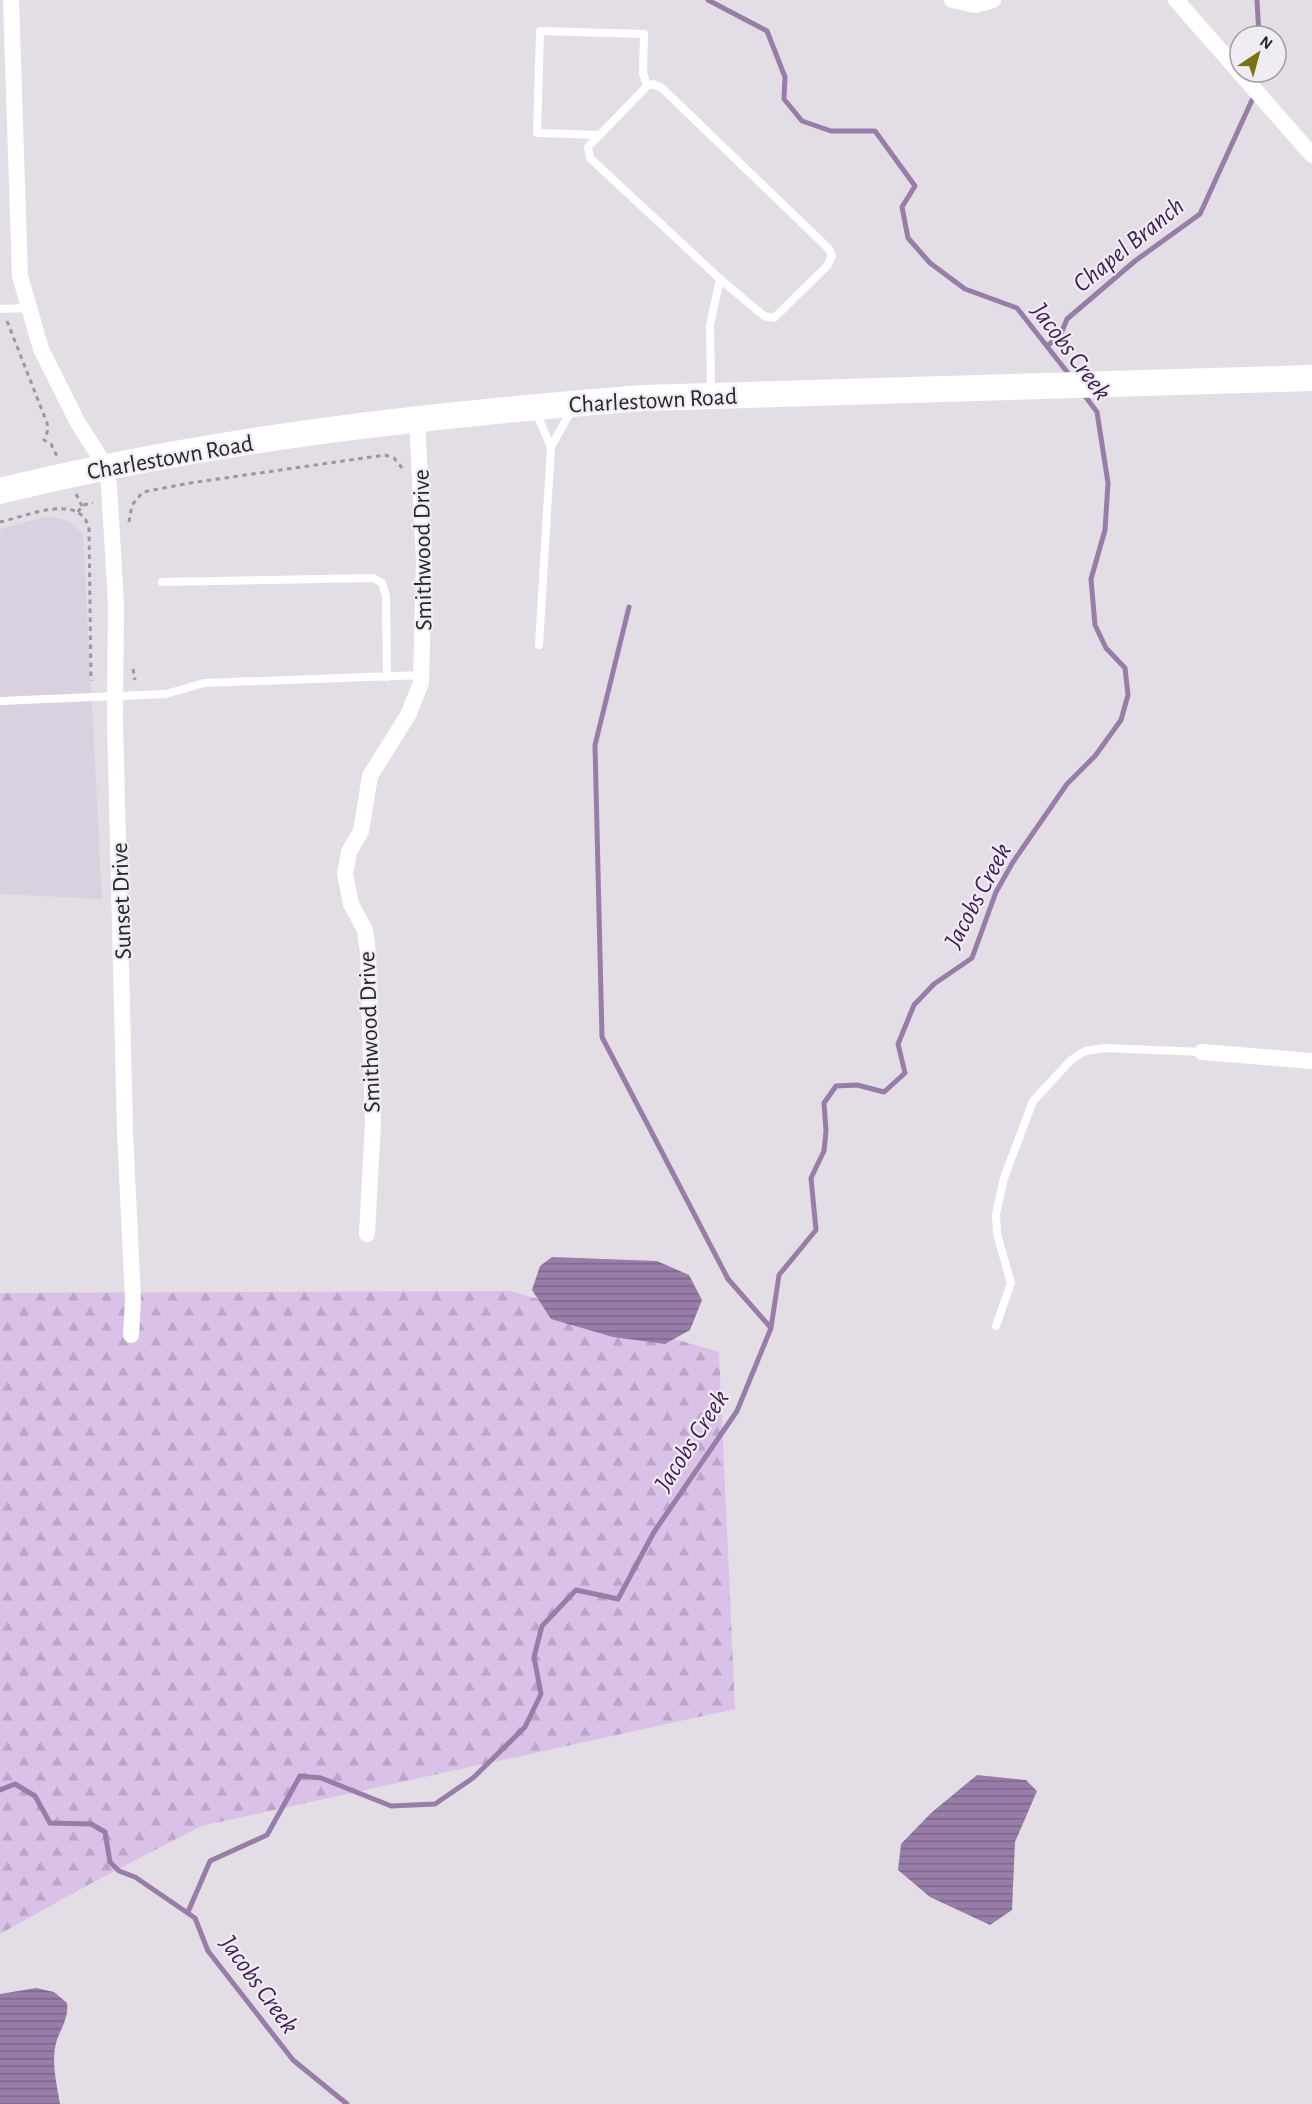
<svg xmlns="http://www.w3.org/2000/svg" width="1312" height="2104" viewBox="0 0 1312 2104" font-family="'Alegreya Sans',sans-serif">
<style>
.built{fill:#d9d1df}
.forest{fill:url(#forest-firs)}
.water{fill:url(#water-rules)}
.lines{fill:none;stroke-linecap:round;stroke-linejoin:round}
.stream{stroke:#987da8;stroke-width:5}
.path{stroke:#9b979d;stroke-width:3;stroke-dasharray:4.5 4.5;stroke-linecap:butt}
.lane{stroke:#fff;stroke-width:8}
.street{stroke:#fff;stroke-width:16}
.primary{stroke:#fff;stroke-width:26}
.labels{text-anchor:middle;stroke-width:4.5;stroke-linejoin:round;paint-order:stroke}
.street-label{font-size:24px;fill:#272528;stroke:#f0ecf3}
.water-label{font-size:26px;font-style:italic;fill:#411d54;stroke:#f0ecf3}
</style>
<defs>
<pattern id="forest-firs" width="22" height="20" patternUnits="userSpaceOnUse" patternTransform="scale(1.5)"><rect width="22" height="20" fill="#d9c1e8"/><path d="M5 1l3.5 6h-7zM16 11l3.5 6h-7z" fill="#baa6c7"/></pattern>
<pattern id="water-rules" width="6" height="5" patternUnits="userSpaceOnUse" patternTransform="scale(1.5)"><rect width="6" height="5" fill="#987da8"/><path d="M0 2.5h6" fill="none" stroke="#7c6689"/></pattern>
</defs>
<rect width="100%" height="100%" fill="#e3dee5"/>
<path class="built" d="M 49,516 L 69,521 L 83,534 L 102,899 L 0,894 L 0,529 Z"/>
<path class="forest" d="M 510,1291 L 719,1352 L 735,1709 L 201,1826 L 88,1885 L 0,1934 L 0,1293 Z"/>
<path class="water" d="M 552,1257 L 657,1261 L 689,1275 L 702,1300 L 690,1330 L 665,1344 L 613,1337 L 551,1319 L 532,1290 L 540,1266 Z
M 977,1775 L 1026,1780 L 1037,1791 L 1015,1842 L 1012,1910 L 990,1925 L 930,1897 L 898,1870 L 901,1844 L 931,1813 Z
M 36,1988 L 54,1992 L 67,2003 C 69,2019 60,2029 56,2043 C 51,2063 57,2085 60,2104 L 0,2104 L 0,1994 Z"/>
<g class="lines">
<path class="stream" d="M 708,0 L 767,31 L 785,77 L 784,99 L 802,121 L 831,131 L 875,131 L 915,186 L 902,207 L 908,238 L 930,263 L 965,289 L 1017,308 L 1071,377
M 1257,0 L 1259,36
M 1255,72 L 1255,74
M 1048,345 L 1060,336 L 1067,319 L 1135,261 L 1200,214 L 1252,100
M 629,607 L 595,745 L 602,1037 L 728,1279 L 771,1328
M 0,1790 L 15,1784 L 35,1796 L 50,1823 L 91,1824 L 105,1832 L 110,1862 L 119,1871 L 135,1877 L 195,1918 L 208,1951 L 293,2060 L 347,2104
M 188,1912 L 210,1861 L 267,1835 L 300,1776 L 321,1778 L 391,1806 L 435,1804 L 473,1778 L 525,1727 L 541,1694 L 534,1657 L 542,1626 L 576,1590 L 618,1599 L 654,1532 L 737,1411 L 771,1328 L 779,1275 L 816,1230 L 811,1178 L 824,1151 L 826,1131 L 824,1103 L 836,1086 L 857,1085 L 884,1092 L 905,1073 L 898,1044 L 914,1005 L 934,984 L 972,958 L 996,892 L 1013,862 L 1067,784 L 1095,756 L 1121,720 L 1128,695 L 1125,668 L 1106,648 L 1095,625 L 1091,579 L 1105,530 L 1108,483 L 1097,412 L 1082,392"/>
<path class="path" d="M 7,321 L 47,423 L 48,430 L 44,440 L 51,444 L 57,456
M 76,494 L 82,506
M 78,512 L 83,505 L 93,503
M 0,522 C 25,517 81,491 89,529 L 91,681
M 129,522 L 132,505 L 143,492 L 190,483 L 385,455 L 394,458 L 403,469
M 133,669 L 135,680"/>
<path class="lane" d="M 599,135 L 537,133 L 540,31 L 644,34 L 643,73 L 647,86
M 0,309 L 27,308
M 711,393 L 710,325 L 720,279 L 590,158 L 588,147 L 647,86 L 653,84 L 662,88 L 829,249 L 832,256 L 827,266 L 774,318 L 764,316 L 720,279
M 535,410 L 551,447 L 572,409
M 162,582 L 373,578 L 382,583 L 386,596 L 387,677
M 539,645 L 551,447
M 0,701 L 166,694 L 204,683 L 422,675
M 996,1326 L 1011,1283 L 997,1234 L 996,1214 L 1004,1178 L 1033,1101 L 1071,1060 L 1085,1051 L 1104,1048 L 1202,1052"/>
<path class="street" d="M 11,0 L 20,276 L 41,349 L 78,423 L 106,467 L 109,486 L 116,604 L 115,720 L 125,1131 L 133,1300 L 131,1335
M 952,0 L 975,5 L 993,0
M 1176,0 L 1312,155
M 1202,1052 L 1312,1061
M 367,1234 L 373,1122 L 368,953 L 365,930 L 351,904 L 345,874 L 349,852 L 361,831 L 370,776 L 408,715 L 421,683 L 424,560 L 417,420"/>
<path class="primary" d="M 0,491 C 210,439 428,415 643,398 L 1312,378"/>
</g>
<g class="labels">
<g class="street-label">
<text transform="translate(653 400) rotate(-3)" y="8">Charlestown Road</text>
<text transform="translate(170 457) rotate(-10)" y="8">Charlestown Road</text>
<text transform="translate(422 550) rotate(-91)" y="8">Smithwood Drive</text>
<text transform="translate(121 901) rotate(-92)" y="8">Sunset Drive</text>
<text transform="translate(369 1032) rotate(-92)" y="8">Smithwood Drive</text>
</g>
<g class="water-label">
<text transform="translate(1128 244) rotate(-39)" y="9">Chapel Branch</text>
<text transform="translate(1072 351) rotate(53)" y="9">Jacobs Creek</text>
<text transform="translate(977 895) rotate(-62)" y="9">Jacobs Creek</text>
<text transform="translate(691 1440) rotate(-57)" y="9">Jacobs Creek</text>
<text transform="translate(260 1984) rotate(54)" y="9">Jacobs Creek</text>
</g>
</g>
<g transform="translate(1258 54) rotate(36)"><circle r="28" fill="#f0ecf3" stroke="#a09ca2" stroke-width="1.5"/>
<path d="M0-4.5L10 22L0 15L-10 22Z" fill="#7c7212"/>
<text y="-9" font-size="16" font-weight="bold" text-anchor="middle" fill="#272528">N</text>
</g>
</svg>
